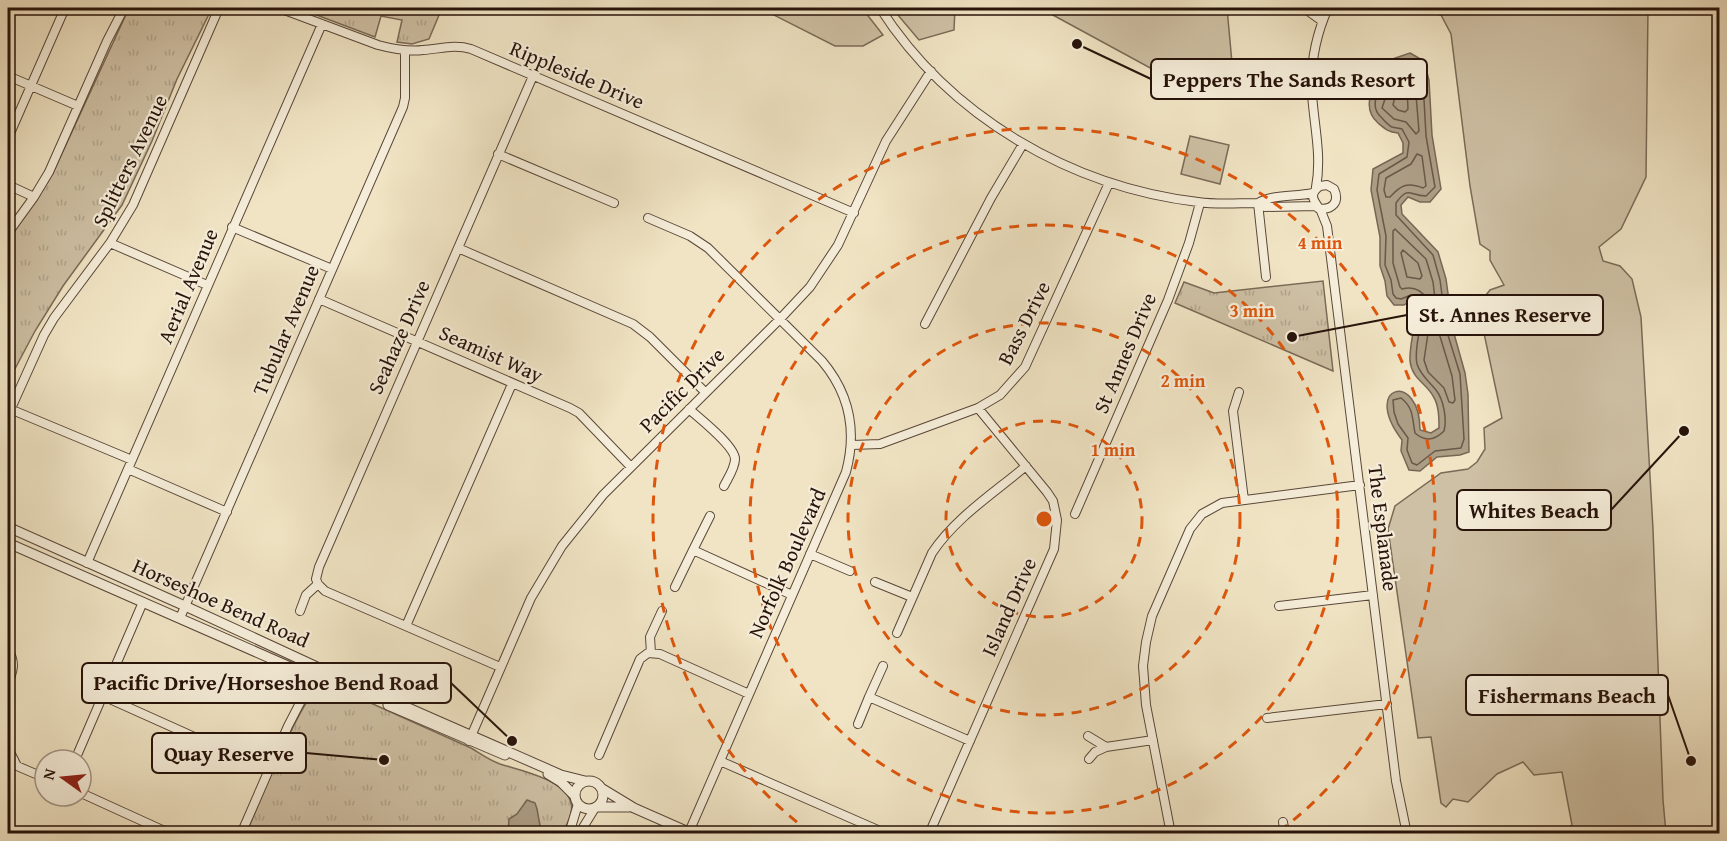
<svg xmlns="http://www.w3.org/2000/svg" width="1727" height="841" viewBox="0 0 1727 841" font-family="'Gentium Book Plus',serif">
<style>
.green{fill:#cec0a4;stroke:#7a6a57;stroke-width:1.5}
.park{fill:url(#park-tufts);stroke:#7a6a57;stroke-width:1.5}
.water{fill:#ac9d85;stroke:#776654;stroke-width:1.5}
.lines{fill:none;stroke-linecap:round;stroke-linejoin:round}
.shore{stroke:#6a5848;stroke-width:1.5}
.minor-casing{stroke:#594738;stroke-width:10}
.tertiary-casing{stroke:#594738;stroke-width:11}
.minor{stroke:#f5edd9;stroke-width:8}
.tertiary{stroke:#f5edd9;stroke-width:9}
.ring{fill:none;stroke:#de560c;stroke-width:3;stroke-dasharray:10 8}
.labels{text-anchor:middle;stroke-width:4.5;stroke-linejoin:round;paint-order:stroke}
.street-label{font-size:21px;fill:#27130a;stroke:#f5edd9}
.centre{fill:#de560c;stroke:#f5edd9;stroke-width:3}
.ring-label{font-size:18px;text-anchor:middle;font-weight:bold;fill:#de560c;stroke:#f5edd9;stroke-width:4.5;stroke-linejoin:round;paint-order:stroke}
.leader{fill:none;stroke:#27130a;stroke-width:2}
.callout-dot{fill:#27130a;stroke:#f5edd9;stroke-width:2}
.callout{fill:#f5edd9;stroke:#27130a;stroke-width:2}
.callout-label{font-size:22px;text-anchor:middle;font-weight:bold;fill:#27130a}
</style>
<defs>
<pattern id="park-tufts" width="24" height="20" patternUnits="userSpaceOnUse" patternTransform="scale(1.5)"><rect width="24" height="20" fill="#cec0a4"/><path d="M3 7l-1-3M5 7V3M7 7l1-3M15 17l-1-3M17 17v-4M19 17l1-3" fill="none" stroke="#b1a48c"/></pattern>
</defs>
<rect width="100%" height="100%" fill="#f0e4c4"/>
<filter id="stains"><feTurbulence type="fractalNoise" baseFrequency=".00333" numOctaves="4"/><feColorMatrix values="0 0 0 0 .2 0 0 0 0 .09 0 0 0 0 .02 0 0 0 .5 -.17"/></filter>
<radialGradient id="worn" r=".72"><stop offset=".6" stop-color="#630" stop-opacity="0"/><stop offset="1" stop-color="#630" stop-opacity=".3"/></radialGradient>
<path class="green" d="M 760,8 L 862,8 L 883,35 L 863,46 L 835,46 Z
M 892,8 L 955,8 L 954,30 L 919,40 Z
M 1040,8 L 1227,8 L 1234,85 L 1187,88 Z
M 1400,8 L 1648,8 L 1646,177 L 1621,229 L 1599,247 L 1603,261 L 1620,266 L 1632,279 L 1641,317 L 1653,529 L 1663,800 L 1666,833 L 1562,833 L 1562,831 L 1572,825 L 1562,772 L 1534,775 L 1523,762 L 1497,774 L 1468,802 L 1453,799 L 1446,807 L 1441,803 L 1431,737 L 1418,738 L 1388,529 L 1395,506 L 1441,473 L 1468,469 L 1477,462 L 1485,449 L 1484,428 L 1502,418 L 1478,305 L 1490,290 L 1504,285 L 1490,260 L 1490,251 L 1480,244 L 1470,186 L 1451,34 L 1441,15 Z
M 1190,136 L 1229,145 L 1220,184 L 1181,174 Z"/>
<path class="park" d="M 129,8 L 212,8 L 177,79 L 152,141 L 122,205 L 63,286 L 35,331 L 8,382 L 8,239 L 37,199 L 53,173 Z
M 298,8 L 442,8 L 429,39 L 412,44 L 397,42 L 402,20 L 381,16 L 375,37 Z
M 1323,281 L 1333,371 L 1175,303 L 1184,282 L 1214,293 Z
M 318,689 L 364,700 L 471,748 C 481,754 489,760 500,764 C 519,770 565,779 571,803 C 574,813 566,825 563,833 L 246,834 C 256,810 301,697 318,689 Z"/>
<path class="water" d="M 1410,53 L 1424,61 L 1429,80 L 1432,135 L 1441,189 L 1430,202 L 1420,202 L 1408,197 L 1401,205 L 1402,214 L 1438,252 L 1446,279 L 1453,330 L 1465,373 L 1468,394 L 1469,452 L 1460,455 L 1437,457 L 1420,471 L 1409,470 L 1401,451 L 1402,440 C 1360,385 1420,370 1420,430 L 1431,433 L 1439,428 C 1439,418 1439,405 1433,396 C 1426,383 1412,379 1410,361 C 1409,343 1417,324 1415,304 L 1410,301 L 1404,305 L 1394,305 L 1387,296 L 1385,281 L 1380,266 L 1380,237 L 1371,190 L 1373,169 L 1403,153 L 1403,143 L 1398,133 C 1388,132 1385,129 1378,123 C 1357,104 1379,80 1389,60 Z
M 527,800 L 535,803 L 537,809 L 541,831 L 539,833 L 508,833 L 509,819 L 517,814 Z"/>
<g class="lines">
<path class="shore" d="M 1408,60 L 1418,65 L 1423,81 L 1426,136 L 1435,187 L 1426,196 C 1409,196 1409,185 1396,203 L 1396,215 L 1433,255 L 1440,280 L 1447,332 L 1460,374 L 1464,439 L 1461,448 L 1435,451 L 1417,465 L 1412,463 L 1407,450 L 1408,438 L 1398,424 L 1394,412 L 1393,400 L 1401,398 C 1414,408 1412,418 1415,433 C 1425,442 1435,440 1444,431 C 1447,420 1444,400 1436,390 C 1429,381 1421,376 1417,364 C 1413,348 1424,322 1421,302 L 1411,295 L 1401,299 L 1396,298 L 1393,294 L 1391,280 L 1385,265 L 1386,236 L 1377,190 L 1379,174 L 1407,157 L 1409,142 L 1402,129 C 1399,128 1396,128 1392,127 C 1388,125 1384,120 1381,117 C 1365,103 1386,80 1393,66 Z
M 1407,68 L 1412,70 L 1415,83 L 1419,131 L 1416,134 L 1406,122 L 1394,119 L 1382,108 C 1387,93 1392,74 1407,68 Z
M 1402,86 L 1407,88 L 1408,109 L 1405,112 L 1398,110 L 1393,105 L 1395,96 Z
M 1417,154 L 1422,156 L 1426,186 L 1423,188 C 1407,182 1401,185 1390,197 L 1386,197 L 1384,190 L 1386,178 L 1411,164 Z
M 1395,229 L 1426,259 L 1433,282 L 1439,333 L 1452,376 L 1455,400 L 1453,403 L 1449,402 L 1444,388 L 1428,372 L 1424,360 L 1430,320 L 1427,299 C 1421,289 1413,286 1402,289 L 1400,287 L 1393,263 L 1393,231 Z
M 1403,250 L 1418,263 L 1422,276 L 1420,279 L 1407,277 L 1401,253 Z"/>
<g class="minor-casing">
<path id="minor" d="M 279,8 L 378,45 C 393,49 407,52 423,50 C 440,49 454,44 471,49 L 854,213
M 880,8 C 950,117 1071,187 1198,202 C 1218,205 1238,203 1258,203 L 1265,207 L 1316,206
M 1304,8 L 1322,21
M 8,76 L 78,106
M 8,138 L 65,8
M 498,154 L 614,203
M 8,185 L 34,197
M 1316,187 C 1322,156 1314,125 1312,94 C 1310,64 1316,35 1328,8
M 1258,203 L 1266,277
M 1258,203 C 1273,194 1295,197 1313,193
M 1318,208 C 1332,211 1340,202 1334,189 L 1327,185 L 1320,186 C 1307,195 1315,202 1321,211 C 1323,216 1325,221 1327,226 L 1396,781 L 1407,834
M 648,218 L 690,236 L 708,248 L 822,361 C 849,393 857,431 846,472 L 689,832
M 232,227 L 332,269
M 8,233 L 34,197 L 49,172 L 107,41 L 124,8
M 110,243 L 207,285
M 458,248 L 633,324 L 650,337 L 705,392
M 319,299 L 570,408 L 579,413 L 631,467
M 925,324 L 991,198 L 1023,144
M 1239,392 L 1233,411 L 1244,500
M 10,409 L 132,460
M 689,409 C 699,418 735,446 735,459 C 735,468 728,478 724,486
M 8,415 L 44,335 L 54,318 L 110,243 L 133,205 L 219,8
M 852,445 L 880,444 L 978,408 L 1000,395 L 1025,367 L 1109,183
M 128,469 L 227,512
M 1075,514 L 1168,300 L 1189,243 L 1200,203
M 693,550 L 710,516
M 810,554 L 850,571
M 87,563 L 322,24
M 875,582 L 912,597
M 318,584 L 325,591 L 500,667
M 675,587 L 693,550 L 792,595
M 1279,606 L 1373,595
M 300,611 L 306,595 L 318,584 L 316,579 L 319,567 L 533,76
M 180,618 L 403,107 L 405,98 L 405,51
M 406,626 L 512,384
M 897,633 L 932,553 C 955,518 994,493 1026,466
M 8,650 C 16,662 13,671 8,684
M 651,653 L 650,637 L 662,611
M 103,696 L 268,770
M 869,697 L 883,666
M 1267,718 L 1387,704
M 858,724 L 869,697 L 970,741
M 1088,736 L 1106,747 L 1153,740
M 469,741 L 531,598 L 562,546 L 603,495 L 780,319 L 810,287 L 838,245 L 886,141 L 931,71
M 8,748 L 17,766 L 45,778
M 599,755 L 640,659 L 648,653 L 660,654 L 749,694
M 1089,759 L 1095,752 L 1106,747
M 75,760 L 143,602
M 720,761 L 887,834
M 81,793 L 171,834
M 1283,822 L 1285,834
M 241,834 L 288,726 L 316,672
M 569,834 L 578,804
M 579,834 L 595,808
M 929,834 L 1054,549 L 1057,520 L 1053,501 L 1047,492 L 978,408
M 1171,834 L 1146,705 L 1143,666 L 1146,642 L 1152,616 L 1190,529 L 1202,514 L 1222,503 L 1360,485"/>
</g>
<g class="tertiary-casing">
<path id="tertiary" d="M 8,527 L 185,606 L 356,685 L 561,775 L 585,781
M 8,543 L 313,677 L 364,695
M 388,705 L 505,755
M 548,774 L 561,782 L 575,796
M575 795a14 14 0 1 1 28 0a14 14 0 1 1-28 0Z
M 601,788 L 634,808 L 693,834
M 597,807 L 629,807"/>
</g>
<use href="#minor" class="minor"/>
<use href="#tertiary" class="tertiary"/>
</g>
<g class="ring">
<circle cx="1044" cy="519" r="98"/>
<circle cx="1044" cy="519" r="196"/>
<circle cx="1044" cy="519" r="294"/>
<path d="M811 833A391 391 0 1 1 1277 833"/>
</g>
<g class="labels">
<g class="street-label">
<text transform="translate(577 75) rotate(23)" y="7">Rippleside Drive</text>
<text transform="translate(130 161) rotate(-64)" y="7">Splitters Avenue</text>
<text transform="translate(188 286) rotate(-67)" y="7">Aerial Avenue</text>
<text transform="translate(1024 323) rotate(-63)" y="7">Bass Drive</text>
<text transform="translate(286 330) rotate(-67)" y="7">Tubular Avenue</text>
<text transform="translate(399 337) rotate(-66)" y="7">Seahaze Drive</text>
<text transform="translate(1125 353) rotate(-67)" y="7">St Annes Drive</text>
<text transform="translate(491 354) rotate(24)" y="7">Seamist Way</text>
<text transform="translate(682 390) rotate(-45)" y="7">Pacific Drive</text>
<text transform="translate(1383 528) rotate(83)" y="7">The Esplanade</text>
<text transform="translate(787 563) rotate(-66)" y="7">Norfolk Boulevard</text>
<text transform="translate(221 603) rotate(24)" y="7">Horseshoe Bend Road</text>
<text transform="translate(1009 607) rotate(-66)" y="7">Island Drive</text>
</g>
</g>
<circle cx="1044" cy="519" r="9" class="centre"/>
<g class="ring-label">
<text x="1320" y="249">4 min</text>
<text x="1252" y="317">3 min</text>
<text x="1183" y="387">2 min</text>
<text x="1113" y="456">1 min</text>
</g>
<path class="leader" d="M1077 44L1151 79M1292 337L1407 315M1684 431L1611 510M512 741L451 683M1691 761L1668 695M384 760L306 753"/>
<g class="callout-dot">
<circle cx="1077" cy="44" r="6"/>
<circle cx="1292" cy="337" r="6"/>
<circle cx="1684" cy="431" r="6"/>
<circle cx="512" cy="741" r="6"/>
<circle cx="1691" cy="761" r="6"/>
<circle cx="384" cy="760" r="6"/>
</g>
<g class="callout">
<rect x="1151" y="59" width="276" height="40" rx="6"/>
<rect x="1407" y="295" width="196" height="40" rx="6"/>
<rect x="1457" y="490" width="154" height="40" rx="6"/>
<rect x="82" y="663" width="369" height="40" rx="6"/>
<rect x="1466" y="675" width="202" height="40" rx="6"/>
<rect x="152" y="733" width="154" height="40" rx="6"/>
</g>
<g class="callout-label">
<text x="1289" y="87">Peppers The Sands Resort</text>
<text x="1505" y="322">St. Annes Reserve</text>
<text x="1534" y="518">Whites Beach</text>
<text x="266" y="690">Pacific Drive/Horseshoe Bend Road</text>
<text x="1567" y="703">Fishermans Beach</text>
<text x="229" y="761">Quay Reserve</text>
</g>
<rect width="1727" height="841" fill="none" stroke="#f0e4c4" stroke-width="30"/>
<rect x="9" y="9" width="1709" height="823" fill="none" stroke="#27130a" stroke-width="3"/>
<rect x="15" y="15" width="1697" height="811" fill="none" stroke="#27130a" stroke-width="1.5"/>
<g transform="translate(63 778) rotate(285)"><circle r="28" fill="#f5edd9" stroke="#a39686" stroke-width="1.5"/>
<path d="M0-4.5L10 22L0 15L-10 22Z" fill="#8f2418"/>
<text y="-9" font-size="16" font-weight="bold" text-anchor="middle" fill="#27130a">N</text>
</g>
<rect width="100%" height="100%" filter="url(#stains)"/>
<rect width="100%" height="100%" fill="url(#worn)"/>
</svg>
